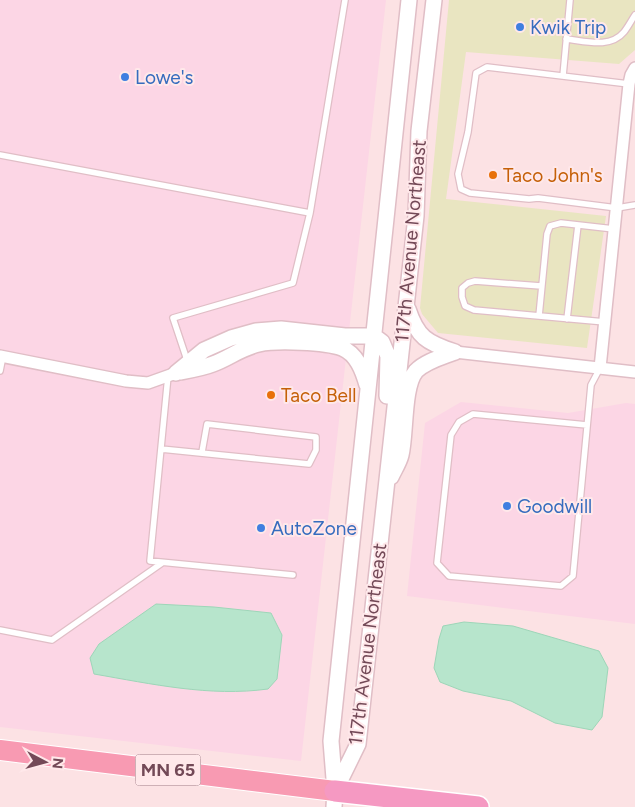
<svg xmlns="http://www.w3.org/2000/svg" width="635" height="807" viewBox="0 0 635 807" font-family="Figtree,sans-serif">
<style>
.commercial{fill:#fcd6e5}
.green{fill:#e9e5c1}
.water{fill:#b7e5cc;stroke:#9dd6b8}
.lines{fill:none;stroke-linecap:round;stroke-linejoin:round}
.service-casing{stroke:#e0bec6;stroke-width:8}
.minor-casing{stroke:#e0bec6;stroke-width:14}
.tertiary-casing{stroke:#e0bec6;stroke-width:18}
.trunk-casing{stroke:#fff;stroke-width:22}
.motorway-casing{stroke:#fff;stroke-width:24}
.service{stroke:#fff;stroke-width:5.5}
.minor{stroke:#fff;stroke-width:11}
.tertiary{stroke:#fff;stroke-width:15}
.trunk{stroke:#f89ab2;stroke-width:20}
.motorway{stroke:#f599c2;stroke-width:21}
.shop-dot{fill:#3f7fe0;stroke:#ffe8ea;stroke-width:2}
.food-dot{fill:#e8710a;stroke:#ffe8ea;stroke-width:2}
.labels{text-anchor:middle;stroke-width:4;stroke-linejoin:round;paint-order:stroke}
.shield{fill:#ffe8ea;stroke:#9d7983;stroke-width:1}
.shield-label{font-size:18px;font-weight:bold;fill:#734957}
.shop-label{font-size:19px;fill:#366cbe;stroke:#ffe8ea;text-anchor:start}
.food-label{font-size:19px;fill:#c56008;stroke:#ffe8ea;text-anchor:start}
.street-label{font-size:19px;fill:#734957;stroke:#ffe8ea}
</style>
<rect width="100%" height="100%" fill="#fce2e4"/>
<path class="commercial" d="M 0,0 L 386,0 L 301,761 L 0,727 Z
M 461,402 L 568,413 L 626,403 L 635,404 L 635,624 L 407,596 L 425,423 Z"/>
<path class="green" d="M 449,0 L 635,0 L 635,50 L 619,64 L 466,52 L 446,199 L 606,216 L 587,348 L 438,333 L 422,314 L 420,308 Z"/>
<path class="water" d="M 156,604 L 214,607 L 271,613 L 282,635 L 277,679 L 268,689 C 210,697 152,684 94,674 L 90,658 L 99,644 Z
M 464,622 L 513,626 L 599,651 L 608,668 L 602,717 L 592,730 L 555,723 L 511,701 L 463,691 L 440,682 L 434,668 L 439,639 L 443,626 Z"/>
<g class="lines">
<g class="service-casing">
<path id="service" d="M 566,39 C 585,41 610,49 624,32 C 628,27 631,21 635,15
M 563,76 L 570,0
M 629,84 L 487,67 L 476,73 L 468,132 L 458,174 L 461,189 L 470,193 L 529,199 L 538,198 L 617,208 L 635,205
M 0,155 L 310,213 L 293,283 L 173,318 L 188,363
M 310,213 L 345,0
M 541,286 L 475,281 L 468,283 L 462,288 L 462,297 L 465,306 L 474,310 L 605,322
M 539,316 L 547,234 L 550,226 L 561,223 L 614,229
M 567,319 L 578,225
M 0,371 L 3,356
M 168,376 L 150,561 L 293,575
M 587,425 L 473,414 L 459,422 L 451,435 L 437,563 L 449,576 L 561,586 L 573,576 L 591,385 L 600,368
M 161,449 L 309,464 L 316,450 L 316,437 L 207,424 L 202,452
M 0,630 L 52,640 L 162,563"/>
</g>
<g class="minor-casing">
<path id="minor" d="M 455,352 L 635,372
M 0,356 L 126,381 L 148,383 L 176,373
M 600,368 L 629,84 L 631,75 L 635,68"/>
</g>
<g class="tertiary-casing">
<path id="tertiary" d="M 408,309 C 417,337 427,343 455,352
M 180,372 C 191,370 203,368 213,364 C 229,358 241,348 259,344 C 276,340 326,342 342,348 C 357,354 363,371 367,385
M 176,373 L 204,350 L 231,338 L 256,331 L 281,329 L 345,336 L 374,336 L 382,342 L 388,356 L 387,396
M 391,477 C 394,470 399,463 401,455 C 406,435 403,386 416,371 C 426,361 442,357 455,352
M 336,789 L 358,744 L 416,216 L 419,131 L 434,0
M 334,807 L 335,791 L 331,741 L 409,0"/>
</g>
<g class="trunk-casing">
<path id="trunk" d="M 0,750 L 335,791"/>
</g>
<g class="motorway-casing">
<path id="motorway" d="M 335,791 L 478,807"/>
</g>
<use href="#service" class="service"/>
<use href="#minor" class="minor"/>
<use href="#tertiary" class="tertiary"/>
<use href="#trunk" class="trunk"/>
<use href="#motorway" class="motorway"/>
</g>
<g class="shop-dot">
<circle cx="520" cy="27" r="5"/>
<circle cx="125" cy="77" r="5"/>
<circle cx="507" cy="506" r="5"/>
<circle cx="261" cy="528" r="5"/>
</g>
<g class="food-dot">
<circle cx="493" cy="175" r="5"/>
<circle cx="271" cy="395" r="5"/>
</g>
<g class="labels">
<rect class="shield" x="135.5" y="754.5" width="65" height="31" rx="4"/>
<g class="shield-label">
<text x="168" y="776">MN 65</text>
</g>
<g class="shop-label">
<text x="530" y="34">Kwik Trip</text>
<text x="135" y="84">Lowe's</text>
<text x="517" y="513">Goodwill</text>
<text x="271" y="535">AutoZone</text>
</g>
<g class="food-label">
<text x="503" y="182">Taco John's</text>
<text x="281" y="402">Taco Bell</text>
</g>
<g class="street-label">
<text transform="translate(410 241) rotate(-85)" y="7">117th Avenue Northeast</text>
<text transform="translate(367 644) rotate(-83)" y="7">117th Avenue Northeast</text>
</g>
</g>
<g transform="translate(45 762) rotate(96)" stroke="#ffe8ea" stroke-width="4" paint-order="stroke">
<path d="M0-4L9 19L0 12L-9 19Z" fill="#734957"/>
<text y="-8" font-size="14" font-weight="bold" text-anchor="middle" fill="#734957">N</text>
</g>
</svg>
